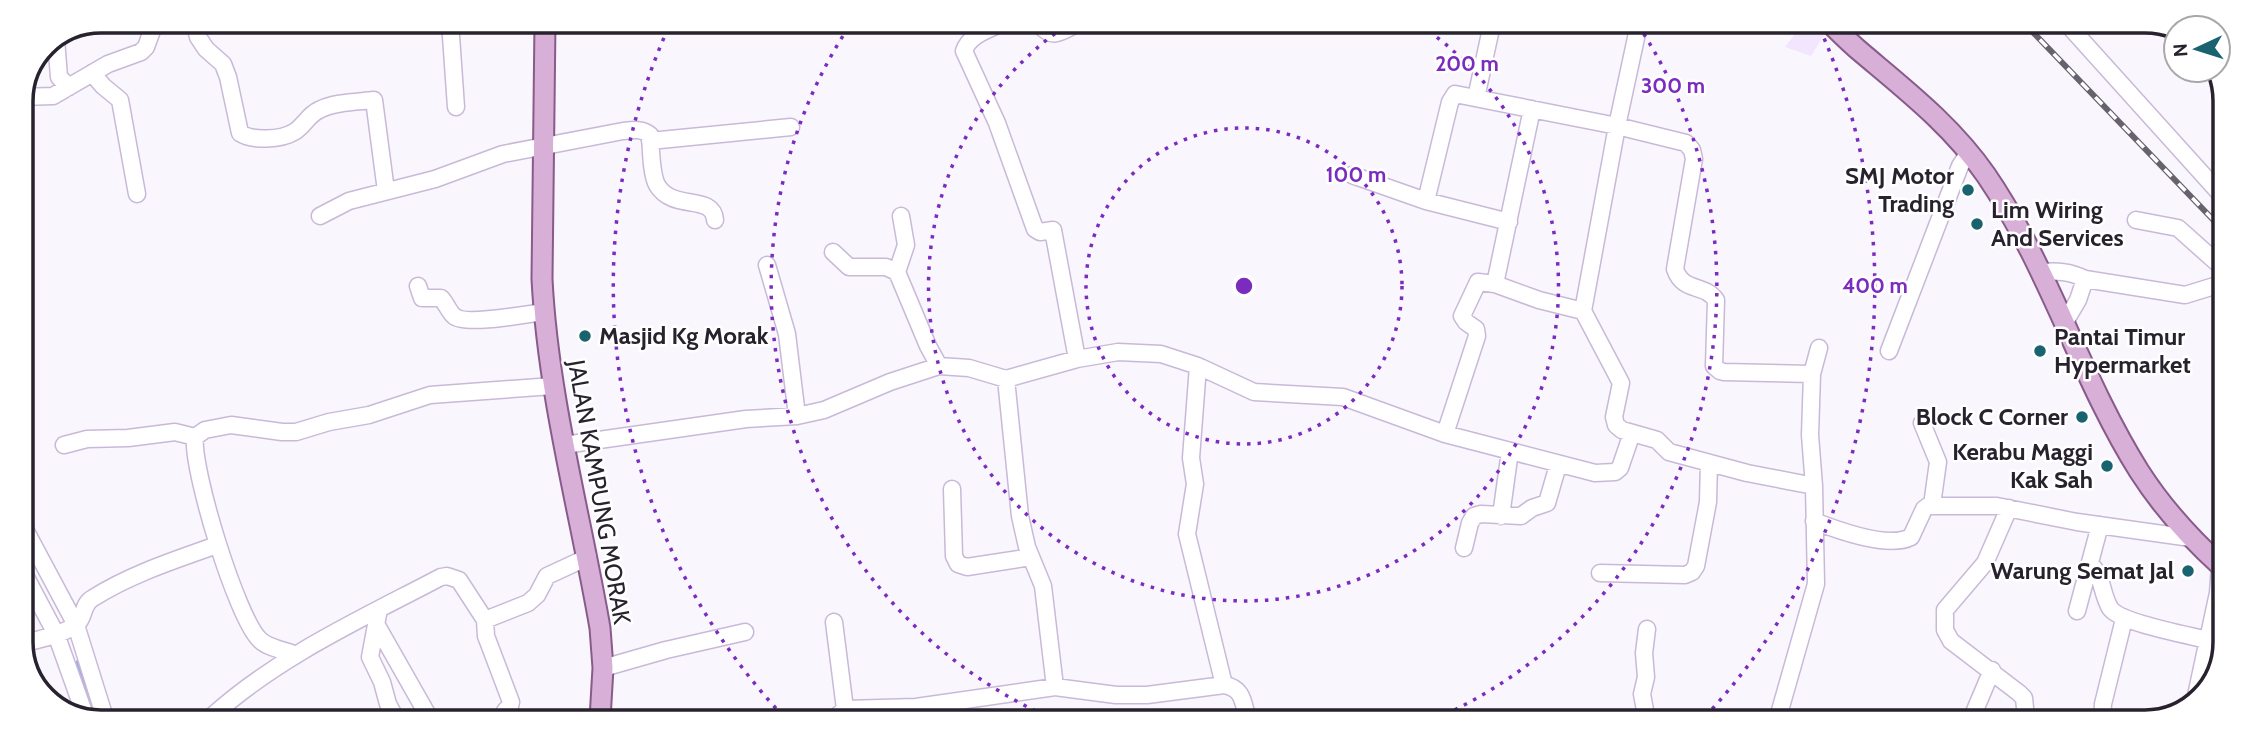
<svg xmlns="http://www.w3.org/2000/svg" width="2246" height="743" viewBox="0 0 2246 743" font-family="Cabin,sans-serif">
<style>
.built{fill:#f2e6fe}
.lines{fill:none;stroke-linecap:round;stroke-linejoin:round}
.canal{stroke:#9cade2;stroke-width:10}
.minor-casing{stroke:#c9b9d8;stroke-width:19}
.major-casing{stroke:#885b8a;stroke-width:23}
.minor{stroke:#fff;stroke-width:16}
.major{stroke:#d7afd7;stroke-width:19}
.rail-casing{stroke:#67626d;stroke-width:6}
.rail{stroke:#fff;stroke-width:3.5;stroke-dasharray:10;stroke-linecap:butt}
.ring{fill:none;stroke:#7b2cbf;stroke-width:3.5;stroke-dasharray:3.5 7}
.poi-dot{fill:#196370;stroke:#fff;stroke-width:2.5}
.labels{text-anchor:middle;stroke-width:5;stroke-linejoin:round;paint-order:stroke}
.poi-label{font-size:24px;font-weight:bold;fill:#28222e;stroke:#fff;text-anchor:end}
.street-label{font-size:24px;fill:#28222e;stroke:#fff}
.rim{fill:none;stroke:#28222e;stroke-width:3.5}
.centre{fill:#7b2cbf;stroke:#fff;stroke-width:3.5}
.ring-label{font-size:21px;text-anchor:middle;font-weight:bold;fill:#7b2cbf;stroke:#fff;stroke-width:5;stroke-linejoin:round;paint-order:stroke}
</style>
<rect width="100%" height="100%" fill="#f9f6fd"/>
<path class="built" d="M 1803,24 L 1826,24 L 1829,27 L 1811,56 L 1785,47 Z"/>
<g class="lines">
<path class="canal" d="M 80,664 L 96,718"/>
<g class="minor-casing">
<path id="minor" d="M 194,21 L 198,37 L 206,49 L 223,64 L 228,77 L 240,133 C 252,141 281,140 294,132 C 304,126 308,115 319,110 C 335,102 357,102 374,100 L 386,191
M 450,22 L 456,107
M 1002,23 C 988,30 969,35 964,51 L 997,123 L 1035,229 L 1040,232 L 1053,230 L 1077,359
M 1038,23 C 1052,41 1061,32 1078,23
M 1639,24 L 1617,126 L 1583,311 L 1621,383 L 1614,417 L 1616,425 L 1622,430 L 1657,440 L 1669,452 L 1747,473 L 1814,486
M 2068,25 L 2224,198
M 56,39 L 59,77 L 69,87
M 92,73 L 103,86 L 120,100 L 137,194
M 21,97 L 53,96 L 108,64 L 141,52 L 146,47 L 154,25 L 160,21
M 1476,98 L 1492,24
M 650,141 L 791,127
M 1352,175 L 1426,201 L 1509,222
M 1426,201 L 1450,102 L 1455,94 L 1617,126 L 1686,143 L 1692,150 L 1694,159 L 1675,269 C 1683,293 1704,283 1716,300 L 1714,366 L 1720,371 L 1724,372 L 1812,374
M 320,216 L 349,201 L 435,179 L 503,154 L 623,131 C 632,130 642,128 650,135 C 651,148 651,174 657,185 C 673,212 713,193 715,220
M 2136,220 L 2178,228 L 2224,269
M 833,252 L 849,267 L 886,267 L 897,272 L 928,346 L 939,366
M 767,265 L 787,334 L 797,416
M 897,272 L 906,245 L 901,216
M 2040,272 C 2058,271 2069,271 2085,279 L 2185,295 L 2224,283
M 1495,284 L 1532,109
M 418,286 L 422,298 L 441,298 C 446,303 449,312 454,316 C 465,326 528,314 544,312
M 2065,322 L 2078,300 L 2085,279
M 1889,351 L 1960,166 L 1969,152
M 1198,366 L 1191,458 L 1195,484 L 1187,534 L 1224,685
M 1006,379 L 1020,516 L 1027,547 L 1043,586 L 1055,687
M 1922,423 L 1938,462 L 1932,505
M 1445,434 L 1477,336 L 1476,329 L 1466,322 L 1462,316 L 1478,282 L 1495,284 L 1539,300 L 1583,311
M 64,445 L 87,439 L 128,438 L 175,432 L 195,437
M 564,445 L 746,419 L 797,416 L 824,410 L 890,382 L 939,366 L 969,368 L 1006,379 L 1077,359 L 1118,352 L 1161,354 L 1198,366 L 1254,392 L 1343,397 L 1445,434 L 1595,473 L 1615,472 L 1620,468 L 1632,433
M 952,489 L 954,556 L 958,564 L 967,567 L 1031,557
M 2009,508 L 1985,563 L 1945,610 L 1945,630 L 1951,641 L 2019,693 L 2024,698 L 2026,718
M 1501,516 L 1510,451
M 1814,521 C 1837,530 1888,549 1911,537 L 1924,509 L 1928,506 L 1997,506 L 2077,522 L 2191,538
M 21,522 L 76,625 L 105,718
M 1464,548 L 1470,523 L 1474,516 L 1481,514 L 1521,516 L 1532,508 L 1547,503 L 1558,465
M 2090,564 C 2103,575 2101,593 2110,608 C 2120,623 2188,635 2208,640
M 21,568 L 56,634 L 86,718
M 1600,573 L 1685,575 L 1692,572 L 1696,566 L 1708,502 L 1709,463
M 379,609 L 370,657 L 382,682 L 388,704 L 396,719
M 2077,611 L 2100,525
M 485,620 L 486,636 L 511,702 L 510,706 L 505,711
M 834,622 L 845,709
M 376,624 L 430,719
M 21,644 C 37,640 65,634 77,624 C 85,617 82,604 93,598 C 131,574 175,560 217,545
M 294,654 C 284,650 268,648 260,640 C 237,619 191,468 195,437 L 205,430 L 231,425 L 282,432 L 296,432 L 329,422 L 369,415 L 430,395 L 553,386
M 603,668 L 666,650 L 745,632
M 2194,705 L 2218,593 L 2220,566
M 210,718 C 277,657 361,619 441,577 L 447,576 L 459,580 L 485,620 L 528,603 L 537,595 L 547,576 L 588,557
M 834,719 L 845,709 L 916,707 L 1055,687 L 1116,695 L 1147,695 L 1224,685 C 1244,688 1243,704 1248,720
M 1647,721 L 1642,694 L 1646,677 L 1644,653 L 1647,629
M 1777,721 L 1816,584 L 1814,486 L 1810,435 L 1812,374 L 1819,348
M 1970,722 L 1992,670
M 2102,722 L 2103,704 L 2124,619"/>
</g>
<g class="major-casing">
<path id="major" d="M 545,22 L 542,279 C 548,397 580,512 600,628 L 603,668 L 600,719
M 1831,24 C 1841,34 1851,44 1862,53 C 1907,91 1952,126 1986,175 C 2049,267 2080,377 2139,471 C 2162,507 2190,538 2222,567"/>
</g>
<use href="#minor" class="minor"/>
<use href="#major" class="major"/>
<g class="rail-casing">
<path id="rail" d="M 2026,25 L 2224,231"/>
</g>
<use href="#rail" class="rail"/>
</g>
<g class="ring">
<circle cx="1244" cy="286" r="158"/>
<path d="M1420 25A315 315 0 1 1 1070 23"/>
<path d="M1055 720A473 473 0 0 1 850 25M1638 25A473 473 0 0 1 1433 720"/>
<path d="M783 716A631 631 0 0 1 670 24M1820 29A631 631 0 0 1 1702 720"/>
</g>
<g class="poi-dot">
<circle cx="1968" cy="190" r="7"/>
<circle cx="1977" cy="224" r="7"/>
<circle cx="585" cy="336" r="7"/>
<circle cx="2040" cy="351" r="7"/>
<circle cx="2082" cy="417" r="7"/>
<circle cx="2107" cy="466" r="7"/>
<circle cx="2188" cy="571" r="7"/>
</g>
<g class="labels">
<g class="poi-label">
<text x="1954" y="184">SMJ Motor<tspan x="1954" dy="28">Trading</tspan></text>
<text x="1991" y="218" text-anchor="start">Lim Wiring<tspan x="1991" dy="28">And Services</tspan></text>
<text x="599" y="344" text-anchor="start">Masjid Kg Morak</text>
<text x="2054" y="345" text-anchor="start">Pantai Timur<tspan x="2054" dy="28">Hypermarket</tspan></text>
<text x="2068" y="425">Block C Corner</text>
<text x="2093" y="460">Kerabu Maggi<tspan x="2093" dy="28">Kak Sah</tspan></text>
<text x="2174" y="579">Warung Semat Jal</text>
</g>
<g class="street-label">
<text transform="translate(599 492) rotate(80)" y="8">JALAN KAMPUNG MORAK</text>
</g>
</g>
<path d="M0 0H2246V743H0ZM101 33H2145A68 68 0 0 1 2213 101V642A68 68 0 0 1 2145 710H101A68 68 0 0 1 33 642V101A68 68 0 0 1 101 33Z" fill="#fff" fill-rule="evenodd"/>
<path class="rim" d="M101 33H2145A68 68 0 0 1 2213 101V642A68 68 0 0 1 2145 710H101A68 68 0 0 1 33 642V101A68 68 0 0 1 101 33Z"/>
<circle cx="1244" cy="286" r="10" class="centre"/>
<g class="ring-label">
<text x="1467" y="71">200 m</text>
<text x="1673" y="93">300 m</text>
<text x="1356" y="182">100 m</text>
<text x="1875" y="293">400 m</text>
</g>
<g transform="translate(2197 49) rotate(266)"><circle r="33" fill="#ffffff" stroke="#a9a7ab" stroke-width="2"/>
<path d="M0-5L12 26L0 18L-12 26Z" fill="#196370"/>
<text y="-10" font-size="19" font-weight="bold" text-anchor="middle" fill="#28222e">N</text>
</g>
</svg>
